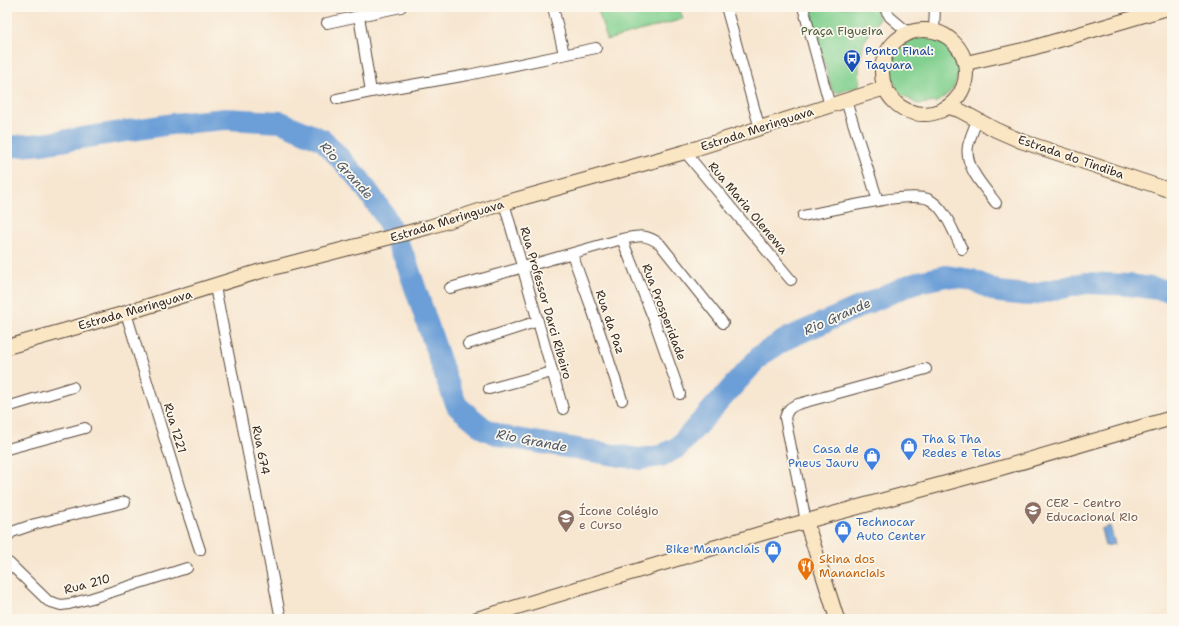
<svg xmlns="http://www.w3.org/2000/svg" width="1179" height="626" viewBox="0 0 1179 626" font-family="'Shantell Sans',sans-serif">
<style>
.green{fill:#82d08f;stroke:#5e7d56}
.water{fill:#6c9fd7;stroke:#54647a}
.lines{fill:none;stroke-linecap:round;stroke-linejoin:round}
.stream{stroke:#6c9fd7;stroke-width:3.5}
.river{stroke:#6c9fd7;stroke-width:22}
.street-casing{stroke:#574639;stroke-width:12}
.secondary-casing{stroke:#574639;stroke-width:16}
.street{stroke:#fff;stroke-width:10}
.secondary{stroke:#fbe6c4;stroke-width:14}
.labels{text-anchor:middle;stroke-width:3.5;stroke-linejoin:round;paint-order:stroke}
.park-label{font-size:12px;fill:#505c40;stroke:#fbf7ec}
.transit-label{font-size:12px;fill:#164399;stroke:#fbf7ec;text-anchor:start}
.street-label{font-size:12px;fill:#3b2a1e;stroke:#fbf7ec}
.shop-label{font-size:12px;fill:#366cbe;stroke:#fbf7ec;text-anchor:start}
.education-label{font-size:12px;fill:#785e54;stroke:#fbf7ec;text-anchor:start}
.food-label{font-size:12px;fill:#c56008;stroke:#fbf7ec;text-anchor:start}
.water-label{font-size:13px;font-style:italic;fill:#4f5968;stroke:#fbf7ec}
</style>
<rect width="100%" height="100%" fill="#fbf7ec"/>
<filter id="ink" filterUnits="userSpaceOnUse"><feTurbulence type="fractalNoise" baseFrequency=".025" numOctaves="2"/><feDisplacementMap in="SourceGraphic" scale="8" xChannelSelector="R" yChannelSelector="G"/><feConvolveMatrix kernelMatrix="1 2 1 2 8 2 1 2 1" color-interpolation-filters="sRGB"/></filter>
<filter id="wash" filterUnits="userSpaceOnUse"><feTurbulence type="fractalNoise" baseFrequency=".012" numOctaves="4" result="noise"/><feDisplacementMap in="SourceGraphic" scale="16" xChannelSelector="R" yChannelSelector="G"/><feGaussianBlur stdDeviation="0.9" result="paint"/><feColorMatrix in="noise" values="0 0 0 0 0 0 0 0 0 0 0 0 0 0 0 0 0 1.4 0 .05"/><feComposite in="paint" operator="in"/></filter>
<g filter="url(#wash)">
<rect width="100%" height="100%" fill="#f7e6d0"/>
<path class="green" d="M 597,7 L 679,7 L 683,19 L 607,40 Z
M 809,7 L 876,7 L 879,19 L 864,42 L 859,66 L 860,83 L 858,87 L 837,93 L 832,90 Z
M 921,36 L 935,37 L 943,42 L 952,50 L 957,60 L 958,76 L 953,89 L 938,102 L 917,104 L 899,93 L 891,75 L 892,60 L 905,43 Z"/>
<path class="water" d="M 1110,526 L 1115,544 L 1105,546 L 1101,529 Z"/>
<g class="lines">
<path class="stream" d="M 1129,7 L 1130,7"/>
<path class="river" d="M 7,147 L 42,144 L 172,124 L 226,119 L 281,122 L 323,140 L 360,180 L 385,216 L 406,261 L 446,378 L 457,406 L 486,430 L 505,437 L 639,459 L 661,456 L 678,447 L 761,355 L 788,338 L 914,283 L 946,276 L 972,280 L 999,292 L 1028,295 L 1086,283 L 1129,285 L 1172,291"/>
</g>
</g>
<g filter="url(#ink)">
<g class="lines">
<g class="street-casing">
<path id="street" d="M 553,7 L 564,54
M 726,7 L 760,129
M 803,7 L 830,106
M 884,7 L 890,17 L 909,33
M 359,16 L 371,92
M 327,23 L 401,7
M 934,31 L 935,7
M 337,99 L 371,92 L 468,75 L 596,48
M 846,101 L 878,201
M 977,120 C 974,129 970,137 968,146 C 964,167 985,188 996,203
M 685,152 L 791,280
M 504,203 L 563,409
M 803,216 C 828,211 907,191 928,199 C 945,206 954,234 962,249
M 622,239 L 654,320 L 680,394
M 572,254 L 593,312 L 622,400
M 215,287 L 281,619
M 450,288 L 622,239 C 639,236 645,233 660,244 L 723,323
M 126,313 L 182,496 L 200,550
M 468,344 L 538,321
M 489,389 L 552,372
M 7,407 L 73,387
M 7,449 L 85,428
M 806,521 L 785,418 C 787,410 790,407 798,404 L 926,369
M 7,537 L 12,532 L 35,524 L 125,502
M 7,564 L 9,563 L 48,601 L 61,605 L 69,604 L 92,598 L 187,568"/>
</g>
<g class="secondary-casing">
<path id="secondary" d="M882 72a42 42 0 1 1 84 0a42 42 0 1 1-84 0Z
M 966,63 L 1032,48 L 1171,7
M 949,107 L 959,110 L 996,130 L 1021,141 L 1172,191
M 7,347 L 126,313 L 261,271 L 429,227 L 504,203 L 685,152 L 885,88
M 806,521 L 837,619
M 477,619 L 763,533 L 1001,468 L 1172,418"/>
</g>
<use href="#street" class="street"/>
<use href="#secondary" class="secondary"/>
</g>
</g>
<defs>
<g id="bus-pin" transform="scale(0.9)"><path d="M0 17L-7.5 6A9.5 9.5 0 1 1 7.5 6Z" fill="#1a4fb4" stroke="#fbf7ec"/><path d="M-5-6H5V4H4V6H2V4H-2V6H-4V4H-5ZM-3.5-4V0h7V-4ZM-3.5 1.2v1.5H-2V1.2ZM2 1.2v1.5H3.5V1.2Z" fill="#fff"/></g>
<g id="shop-pin" transform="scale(0.9)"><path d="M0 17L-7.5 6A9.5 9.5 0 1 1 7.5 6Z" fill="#3f7fe0" stroke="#fbf7ec"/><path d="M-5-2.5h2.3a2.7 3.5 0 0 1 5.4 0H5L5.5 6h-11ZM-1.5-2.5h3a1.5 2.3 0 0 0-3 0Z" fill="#fff"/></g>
<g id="school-pin" transform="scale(0.9)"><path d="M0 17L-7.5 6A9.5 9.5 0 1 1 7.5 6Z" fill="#8d6e63" stroke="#fbf7ec"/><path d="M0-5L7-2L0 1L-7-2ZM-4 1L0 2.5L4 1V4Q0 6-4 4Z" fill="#fff"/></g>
<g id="restaurant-pin" transform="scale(0.9)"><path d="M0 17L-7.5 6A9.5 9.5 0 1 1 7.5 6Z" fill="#e8710a" stroke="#fbf7ec"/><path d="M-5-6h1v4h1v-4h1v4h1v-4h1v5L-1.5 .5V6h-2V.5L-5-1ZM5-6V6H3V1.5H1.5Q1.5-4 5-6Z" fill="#fff"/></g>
</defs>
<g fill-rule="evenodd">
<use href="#bus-pin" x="852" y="58"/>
<use href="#shop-pin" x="909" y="446"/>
<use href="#shop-pin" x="872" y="456"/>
<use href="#school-pin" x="1033" y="510"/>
<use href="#school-pin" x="566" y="518"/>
<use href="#shop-pin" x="843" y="529"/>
<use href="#shop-pin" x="773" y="549"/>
<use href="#restaurant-pin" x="806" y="566"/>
</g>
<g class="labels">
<g class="park-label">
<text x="842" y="35">Praça Figueira</text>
</g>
<g class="transit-label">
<text x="865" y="55">Ponto Final:<tspan x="865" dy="14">Taquara</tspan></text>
</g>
<g class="street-label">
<text transform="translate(757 129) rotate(-18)" y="4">Estrada Meringuava</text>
<text transform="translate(1071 157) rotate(19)" y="4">Estrada do Tindiba</text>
<text transform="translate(748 208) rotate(50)" y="4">Rua Maria Olenewa</text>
<text transform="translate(447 221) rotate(-17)" y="4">Estrada Meringuava</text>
<text transform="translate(546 303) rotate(74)" y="4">Rua Professor Darci Ribeiro</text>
<text transform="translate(135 310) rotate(-16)" y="4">Estrada Meringuava</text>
<text transform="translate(664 312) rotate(69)" y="4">Rua Prosperidade</text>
<text transform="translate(610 322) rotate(71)" y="4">Rua da Paz</text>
<text transform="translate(175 428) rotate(73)" y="4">Rua 1221</text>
<text transform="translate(261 450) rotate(79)" y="4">Rua 674</text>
<text transform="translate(87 584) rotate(-15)" y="4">Rua 210</text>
</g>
<g class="shop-label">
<text x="922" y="443">Tha &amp; Tha<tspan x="922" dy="14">Redes e Telas</tspan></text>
<text x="859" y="453" text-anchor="end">Casa de<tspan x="859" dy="14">Pneus Jauru</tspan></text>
<text x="856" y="526">Technocar<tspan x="856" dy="14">Auto Center</tspan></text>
<text x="760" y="553" text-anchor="end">Bike Mananciais</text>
</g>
<g class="education-label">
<text x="1046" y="507">CER - Centro<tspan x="1046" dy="14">Educacional Rio</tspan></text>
<text x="579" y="515">Ícone Colégio<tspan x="579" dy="14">e Curso</tspan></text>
</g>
<g class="food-label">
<text x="819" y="563">Skina dos<tspan x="819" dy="14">Mananciais</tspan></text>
</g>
<g class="water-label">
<text transform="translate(347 170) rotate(48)" y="5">Rio Grande</text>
<text transform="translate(837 316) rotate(-24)" y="5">Rio Grande</text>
<text transform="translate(532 440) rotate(11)" y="5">Rio Grande</text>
</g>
</g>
<rect width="1179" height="626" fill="none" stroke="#fbf7ec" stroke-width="24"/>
</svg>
